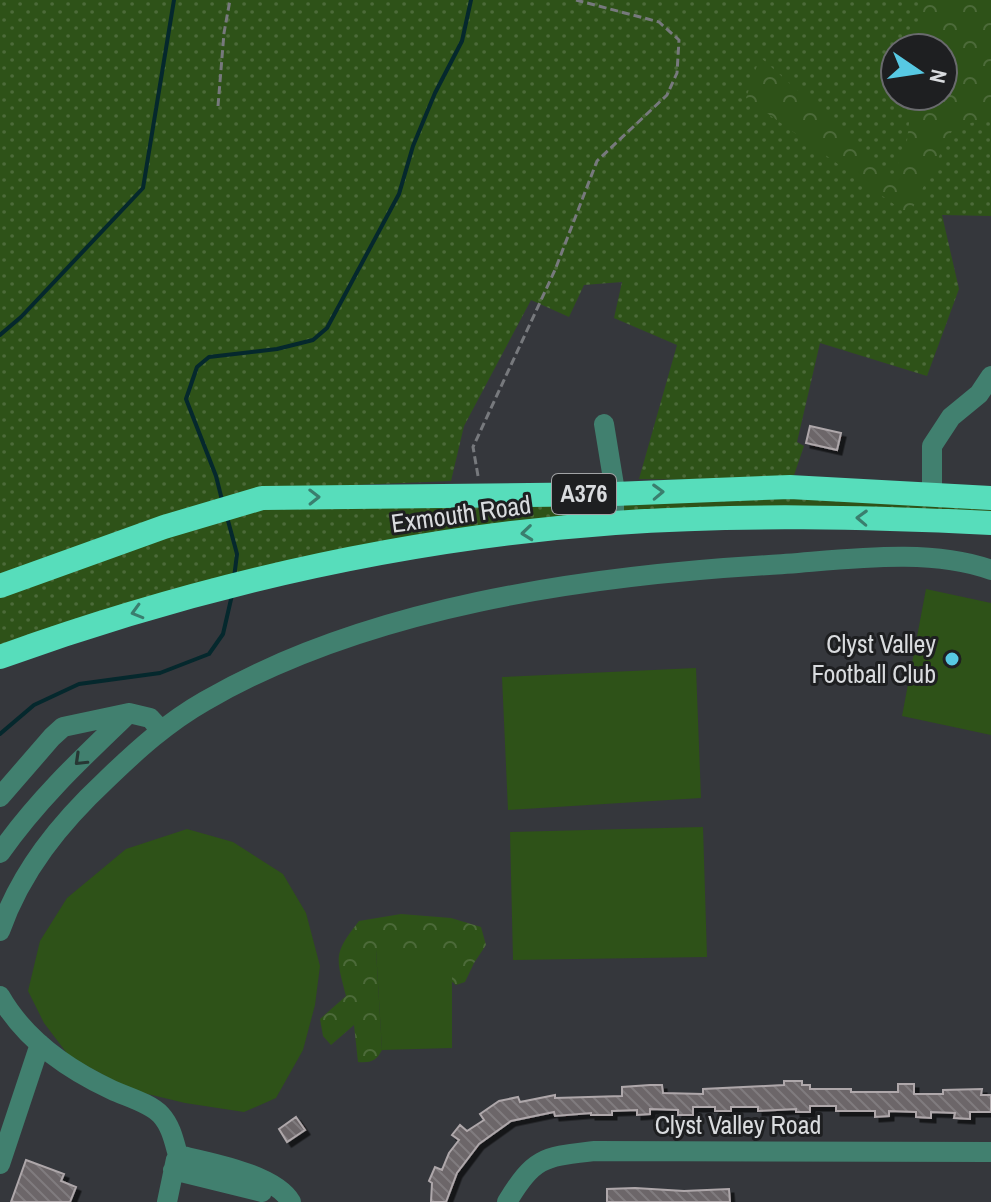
<svg xmlns="http://www.w3.org/2000/svg" width="991" height="1202" viewBox="0 0 991 1202" font-family="'Archivo Narrow',sans-serif">
<style>
.grass{fill:url(#grass-dots);fill-rule:evenodd}
.forest{fill:url(#forest-crowns)}
.pitch{fill:#2e5218}
.lines{fill:none;stroke-linecap:round;stroke-linejoin:round}
.stream{stroke:#05282d;stroke-width:4}
.building{fill:url(#building-back-hatch);stroke:#aea7aa;stroke-width:2;filter:url(#shadow)}
.path{stroke:#77797d;stroke-width:3;stroke-dasharray:8 4;stroke-linecap:butt}
.minor{stroke:#41806f;stroke-width:20}
.highway{stroke:#57ddbb;stroke-width:24}
.oneway{stroke:#3a7e6e}
.oneway2{stroke:#273734}
.poi-dot{fill:#57c9e3;stroke:#1e1f21;stroke-width:3}
.labels{text-anchor:middle;stroke-width:6;stroke-linejoin:round;paint-order:stroke}
.shield{fill:#1e1f21;stroke:#a1a3a5;stroke-width:2}
.shield-label{font-size:24px;font-weight:bold;fill:#d9dbde}
.street-label{font-size:26px;fill:#d9dbde;stroke:#1e1f21}
.poi-label{font-size:26px;fill:#d9dbde;stroke:#1e1f21;text-anchor:end}
</style>
<defs>
<pattern id="grass-dots" width="8" height="8" patternUnits="userSpaceOnUse" patternTransform="scale(2)"><rect width="8" height="8" fill="#2e5218"/><path d="M2 2h.1M6 6h.1" fill="none" stroke="#4c6a39" stroke-width="1.8" stroke-linecap="round"/></pattern>
<pattern id="forest-crowns" width="20" height="18" patternUnits="userSpaceOnUse" patternTransform="scale(2)"><rect width="20" height="18" fill="#2e5218"/><path d="M2 6a3 3 0 1 1 6 0M12 15a3 3 0 1 1 6 0" fill="none" stroke="#4c6a39"/></pattern>
<pattern id="building-back-hatch" width="6" height="6" patternUnits="userSpaceOnUse" patternTransform="scale(2)"><rect width="6" height="6" fill="#6c6669"/><path d="M-1 5l2 2M0 0l6 6M5-1l2 2" fill="none" stroke="#807b7e"/></pattern>
<filter id="shadow"><feDropShadow dx="4.5" dy="4.5" stdDeviation="0" flood-color="#0009"/></filter>
</defs>
<rect width="100%" height="100%" fill="#35373c"/>
<path class="grass" d="M 0,0 L 991,0 L 991,216 L 942,215 L 959,289 L 927,376 L 820,343 L 797,442 L 804,446 L 792,481 L 639,479 L 677,345 L 614,318 L 622,282 L 584,285 L 569,317 L 531,300 L 464,426 L 451,481 L 258,489 L 0,580 ZM 895,48 L 943,48 L 943,96 L 895,96 Z
M 848,495 L 991,510 L 991,514 L 473,531 L 0,651 L 0,595 L 262,504 Z"/>
<path class="forest" d="M 923,0 L 991,0 L 991,118 L 954,127 L 909,215 L 746,98 L 760,57 L 893,176 L 907,141 L 912,96 L 943,96 L 943,48 L 917,48 Z
M 401,914 L 451,918 L 481,927 L 486,945 L 474,963 L 465,982 L 456,985 L 451,981 L 452,950 L 376,950 L 382,1050 C 376,1061 371,1063 358,1062 L 354,1025 L 331,1045 L 323,1036 L 320,1019 L 346,996 C 336,957 333,954 359,921 Z"/>
<path class="pitch" d="M 926,589 L 991,603 L 991,735 L 902,716 Z
M 696,668 L 701,798 L 508,810 L 502,677 Z
M 703,827 L 707,957 L 513,960 L 510,832 Z
M 187,829 L 233,842 L 283,874 L 306,913 L 320,966 L 315,1005 L 303,1050 L 276,1098 L 244,1112 L 185,1103 L 131,1090 L 69,1056 L 44,1023 L 28,991 L 40,941 L 67,898 L 126,849 Z
M 376,950 L 452,950 L 452,1048 L 382,1050 Z"/>
<g class="lines">
<path class="stream" d="M 0,335 L 21,317 L 143,188 L 174,0
M 222,500 L 216,476 L 186,399 L 197,367 L 209,357 L 277,349 L 313,340 L 327,328 L 399,194 L 413,146 L 435,93 L 462,41 L 471,0
M 227,517 L 237,554 L 234,578
M 0,734 L 34,705 L 79,684 L 160,673 L 209,654 L 223,634 L 232,595"/>
</g>
<path class="building" d="M 810,426 L 841,433 L 837,450 L 806,443 Z
M 784,1081 L 802,1081 L 802,1085 L 810,1085 L 810,1089 L 851,1089 L 851,1092 L 898,1092 L 898,1084 L 914,1084 L 914,1094 L 943,1094 L 943,1090 L 982,1089 L 981,1095 L 991,1095 L 991,1112 L 970,1112 L 970,1119 L 954,1118 L 955,1113 L 931,1112 L 931,1118 L 916,1117 L 916,1112 L 889,1111 L 889,1116 L 875,1117 L 875,1111 L 836,1111 L 836,1106 L 810,1106 L 810,1112 L 796,1112 L 796,1109 L 758,1111 L 758,1107 L 731,1107 L 731,1111 L 715,1111 L 715,1107 L 693,1107 L 693,1115 L 678,1115 L 678,1110 L 650,1109 L 650,1114 L 637,1115 L 637,1110 L 612,1111 L 612,1115 L 591,1115 L 591,1113 L 555,1116 L 554,1112 L 511,1121 L 479,1144 L 457,1173 L 446,1202 L 431,1202 L 432,1183 L 429,1181 L 435,1167 L 442,1170 L 449,1153 L 459,1140 L 452,1135 L 460,1125 L 467,1131 L 484,1120 L 480,1114 L 499,1101 L 518,1097 L 520,1102 L 555,1095 L 555,1098 L 622,1096 L 622,1087 L 650,1085 L 662,1085 L 663,1093 L 703,1094 L 703,1089 L 784,1085 Z
M 296,1117 L 305,1130 L 287,1142 L 279,1129 Z
M 26,1160 L 64,1174 L 61,1181 L 76,1187 L 70,1202 L 11,1202 Z
M 635,1188 L 684,1191 L 729,1189 L 730,1202 L 607,1202 L 607,1189 Z"/>
<g class="lines">
<path class="path" d="M 218,106 L 224,33 L 230,0
M 478,476 L 473,447 L 555,270 L 597,161 L 667,95 L 677,73 L 679,40 L 659,22 L 576,0"/>
<path class="minor" d="M 604,424 L 614,485 L 614,523
M 932,495 L 932,446 L 951,417 L 979,394 L 991,376
M 0,797 L 52,737 L 63,727 L 129,713
M 0,853 C 37,800 82,758 129,713 L 150,718 L 161,730
M 0,931 C 21,871 60,823 106,780 C 137,750 168,722 205,701 C 367,607 584,576 769,565 C 837,561 927,546 991,570
M 0,996 C 25,1040 67,1069 112,1090 C 127,1097 150,1103 161,1115 C 171,1126 174,1141 178,1155 C 208,1162 275,1174 291,1202
M 0,1164 L 40,1044
M 173,1170 L 262,1192
M 167,1202 L 176,1159
M 507,1202 C 535,1156 544,1157 595,1151 L 991,1152"/>
<path class="highway" d="M 0,586 L 164,527 L 262,498 L 614,494 L 790,487 L 991,498
M 0,657 C 197,586 406,538 615,523 C 740,514 866,517 991,523"/>
</g>
<defs><path id="oneway-chevron" d="M-2-3.5L2.5 0L-2 3.5" fill="none" stroke-width="1.6" stroke-linecap="round" stroke-linejoin="round" transform="scale(2)"/></defs>
<g class="oneway">
<use href="#oneway-chevron" transform="translate(658 492) rotate(-2)"/>
<use href="#oneway-chevron" transform="translate(314 497) rotate(-1)"/>
<use href="#oneway-chevron" transform="translate(862 518) rotate(-178)"/>
<use href="#oneway-chevron" transform="translate(527 533) rotate(174)"/>
<use href="#oneway-chevron" transform="translate(137 612) rotate(164)"/>
</g>
<use class="oneway2" href="#oneway-chevron" transform="translate(80 760) rotate(136)"/>
<circle class="poi-dot" cx="952" cy="659" r="8"/>
<g class="labels">
<rect class="shield" x="552" y="474" width="64" height="40" rx="6"/>
<g class="shield-label">
<text x="584" y="502">A376</text>
</g>
<g class="street-label">
<text transform="translate(461 514) rotate(-8)" y="9">Exmouth Road</text>
<text x="738" y="1134">Clyst Valley Road</text>
</g>
<g class="poi-label">
<text x="936" y="653">Clyst Valley<tspan x="936" dy="30">Football Club</tspan></text>
</g>
</g>
<g transform="translate(919 72) rotate(103)"><circle r="38" fill="#1e1f21" stroke="#696a6d" stroke-width="2"/>
<path d="M0-6L14 30L0 20L-14 30Z" fill="#57c9e3"/>
<text y="-12" font-size="22" font-weight="bold" text-anchor="middle" fill="#d9dbde">N</text>
</g>
</svg>
